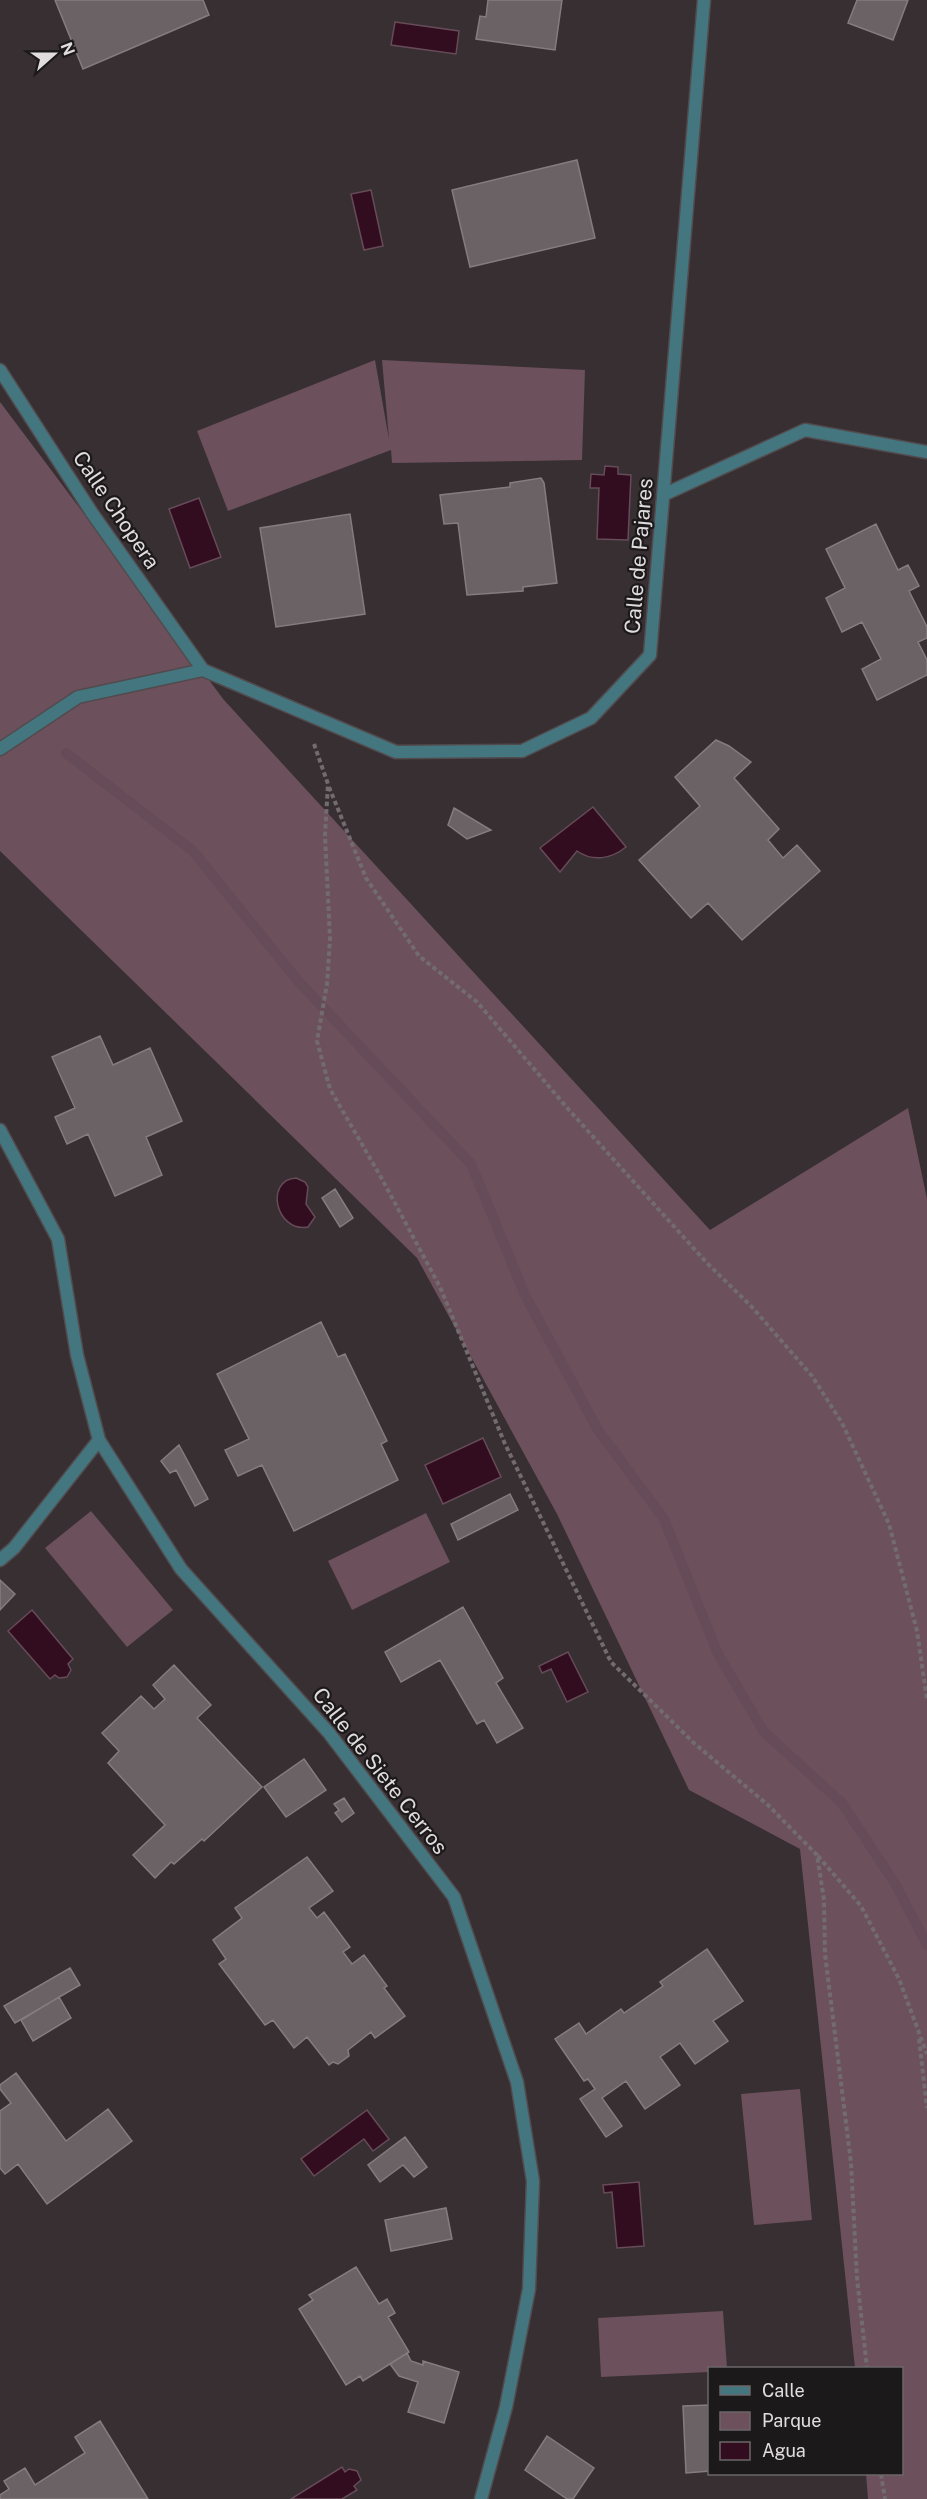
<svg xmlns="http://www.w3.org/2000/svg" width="927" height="2499" viewBox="0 0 927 2499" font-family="'Public Sans',sans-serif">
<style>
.green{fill:#6c505b}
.water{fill:#320d1f;stroke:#664b58;stroke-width:1.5}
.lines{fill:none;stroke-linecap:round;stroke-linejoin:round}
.stream{stroke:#664b58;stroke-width:10}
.building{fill:#6a6265;stroke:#857c7f;stroke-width:1.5}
.street-casing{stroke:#524b4e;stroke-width:15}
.path{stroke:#736c6f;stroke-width:4;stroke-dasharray:4.5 3;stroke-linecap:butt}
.street{stroke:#447680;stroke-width:12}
.labels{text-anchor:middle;stroke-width:4.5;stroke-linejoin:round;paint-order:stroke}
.street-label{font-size:21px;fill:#e1dcde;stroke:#1c191a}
</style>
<rect width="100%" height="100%" fill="#372f32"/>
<path class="green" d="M 375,360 L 389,439 L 382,360 L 585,370 L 582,460 L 392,463 L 391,450 L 228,511 L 197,431 Z
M 0,402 L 224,700 L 710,1230 L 908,1108 L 927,1199 L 927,2499 L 868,2499 L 866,2474 L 902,2474 L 902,2368 L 855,2368 L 800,1849 L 689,1790 L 557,1514 L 417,1258 L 0,851 Z
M 91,1511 L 173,1610 L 127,1647 L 45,1548 Z
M 426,1513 L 450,1562 L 352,1610 L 328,1561 Z
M 800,2089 L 812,2220 L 754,2225 L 741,2094 Z
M 723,2311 L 727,2368 L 710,2368 L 709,2372 L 601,2377 L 598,2318 Z"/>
<path class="water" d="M 395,22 L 459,31 L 456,54 L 391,45 Z
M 371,190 L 383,246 L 364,250 L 351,194 Z
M 605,466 L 618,467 L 618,474 L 631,475 L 628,540 L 597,539 L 599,488 L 590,488 L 591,474 L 604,475 Z
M 199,498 L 221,557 L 190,568 L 169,509 Z
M 593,807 L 626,847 C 611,859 593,862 577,851 L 560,872 L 540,848 Z
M 296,1178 L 305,1182 L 308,1187 L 306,1204 L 315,1217 L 308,1227 C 276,1233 264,1180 296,1178 Z
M 483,1438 L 501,1477 L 443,1504 L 425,1465 Z
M 32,1610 L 73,1659 L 68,1664 L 71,1670 L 67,1677 L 59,1678 L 55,1675 L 50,1679 L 8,1631 Z
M 568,1652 L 588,1692 L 567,1702 L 551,1669 L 542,1673 L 539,1666 Z
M 367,2110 L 389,2139 L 373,2151 L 364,2139 L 314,2176 L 301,2159 Z
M 639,2182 L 644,2246 L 617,2248 L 612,2192 L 604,2193 L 603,2185 Z
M 342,2467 L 345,2472 L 349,2469 L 357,2471 L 361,2480 L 354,2486 L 357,2490 L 342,2499 L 291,2499 Z"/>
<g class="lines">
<path class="stream" d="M 66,753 L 193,851 L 298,981 L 471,1164 L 526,1297 L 598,1430 L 664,1519 L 718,1654 L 764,1732 L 842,1803 L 896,1885 L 927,1945"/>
</g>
<path class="building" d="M 55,0 L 203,0 L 209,15 L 83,69 Z
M 488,0 L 562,0 L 555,50 L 476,39 L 480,16 L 486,17 Z
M 857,0 L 908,0 L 893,40 L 848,23 Z
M 577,160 L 595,238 L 470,267 L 452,190 Z
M 541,478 L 544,483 L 557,583 L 523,587 L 523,591 L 467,595 L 458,523 L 444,524 L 440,495 L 510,487 L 510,483 Z
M 350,514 L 365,614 L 276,627 L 260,528 Z
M 876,524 L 898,570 L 908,565 L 919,586 L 909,591 L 927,627 L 927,638 L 918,642 L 927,660 L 927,675 L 877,700 L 862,669 L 881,659 L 862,622 L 842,632 L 826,598 L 845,588 L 826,549 Z
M 716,740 L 729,746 L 751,762 L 734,778 L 779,829 L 768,840 L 783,858 L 797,845 L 820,871 L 742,940 L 708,903 L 691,918 L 639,860 L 700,806 L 675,777 Z
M 454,808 L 491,830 L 467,839 L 448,825 Z
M 100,1036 L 113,1065 L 150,1048 L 182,1121 L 146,1137 L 162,1175 L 115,1196 L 88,1134 L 67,1144 L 55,1117 L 75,1108 L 52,1057 Z
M 335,1189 L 353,1218 L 340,1227 L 322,1198 Z
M 321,1322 L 338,1357 L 345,1354 L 387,1441 L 381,1444 L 398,1480 L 294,1531 L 262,1465 L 238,1476 L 225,1450 L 249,1439 L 217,1374 Z
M 179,1445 L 208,1499 L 195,1506 L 176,1470 L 170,1473 L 161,1461 Z
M 510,1494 L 518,1510 L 458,1540 L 451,1524 Z
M 0,1580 L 15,1594 L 0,1610 Z
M 463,1607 L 503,1678 L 496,1683 L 523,1728 L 497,1743 L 484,1720 L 477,1724 L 440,1660 L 401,1682 L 385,1652 Z
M 174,1665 L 211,1705 L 197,1718 L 262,1787 L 204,1841 L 202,1839 L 174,1864 L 171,1862 L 155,1878 L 133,1855 L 165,1825 L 108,1763 L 119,1751 L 102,1733 L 141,1696 L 154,1709 L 165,1699 L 153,1685 Z
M 304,1759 L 326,1790 L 286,1817 L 264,1787 Z
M 344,1798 L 354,1813 L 342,1822 L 335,1813 L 339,1810 L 334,1804 Z
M 307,1857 L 333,1891 L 309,1908 L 317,1918 L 324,1912 L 350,1947 L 343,1952 L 352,1964 L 364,1955 L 387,1986 L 384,1988 L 405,2016 L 375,2038 L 371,2032 L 348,2050 L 349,2056 L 338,2064 L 333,2062 L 329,2065 L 307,2037 L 294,2048 L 273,2020 L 265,2025 L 219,1964 L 226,1959 L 213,1940 L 242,1918 L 235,1908 Z
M 707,1949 L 743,2001 L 713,2021 L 728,2041 L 695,2064 L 680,2043 L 660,2057 L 680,2085 L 645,2109 L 626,2081 L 602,2098 L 622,2126 L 606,2137 L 580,2099 L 595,2089 L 588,2079 L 584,2081 L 555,2039 L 579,2023 L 586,2034 L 621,2009 L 624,2013 L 663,1986 L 660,1982 Z
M 70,1968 L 80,1985 L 15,2023 L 4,2006 Z
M 59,1997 L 71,2018 L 33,2041 L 21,2020 Z
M 16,2073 L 66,2141 L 108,2109 L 132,2141 L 47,2204 L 18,2164 L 5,2174 L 0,2168 L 0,2111 L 11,2103 L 0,2089 L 0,2085 Z
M 405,2137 L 427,2167 L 414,2177 L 403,2165 L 380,2182 L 368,2165 Z
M 446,2208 L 452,2239 L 391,2251 L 385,2220 Z
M 356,2267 L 379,2304 L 387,2299 L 395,2313 L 388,2317 L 409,2352 L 363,2381 L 360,2376 L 346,2385 L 299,2309 L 313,2300 L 309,2295 Z
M 407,2353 L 411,2361 L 423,2365 L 423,2361 L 459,2372 L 444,2423 L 408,2412 L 418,2382 L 399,2376 L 390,2364 Z
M 710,2405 L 710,2471 L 686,2473 L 683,2406 Z
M 100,2421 L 148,2499 L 0,2499 L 0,2495 L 9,2489 L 4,2481 L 25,2468 L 35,2485 L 85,2453 L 75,2437 Z
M 547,2436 L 594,2468 L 573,2499 L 567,2499 L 525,2470 Z"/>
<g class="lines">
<g class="street-casing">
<path id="street" d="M 0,370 L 92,513 L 203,670
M 663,495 L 805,430 L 927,452
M 203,670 L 396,752 L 522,751 L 591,718 L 650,655 L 704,0
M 0,749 L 78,697 L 203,670
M 0,1130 L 58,1239 L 77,1355 L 99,1440 L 181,1569 L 329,1733 L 454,1897 L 517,2082 L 533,2181 L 529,2289 L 506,2407 L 481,2499
M 0,1560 L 14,1548 L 99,1440"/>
</g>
<path class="path" d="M 314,744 L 328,784 L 325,835 L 330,939 L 327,984 L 317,1041 L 330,1089 L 382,1179 L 440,1287 L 505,1444 L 611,1662 L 695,1744 L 768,1805 L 817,1855 L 824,1900 L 825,1954 L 851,2163 L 857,2278 L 867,2368
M 329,787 L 366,878 L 419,956 L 477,1002 L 569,1110 L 706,1262 L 752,1307 L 812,1376 L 842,1423 L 889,1524 L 917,1631 L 927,1700
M 818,1856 L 861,1906 L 899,1979 L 927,2054
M 919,2039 L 927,2108
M 881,2474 L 885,2499"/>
<use href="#street" class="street"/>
</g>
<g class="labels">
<g class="street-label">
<text transform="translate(116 510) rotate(56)" y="7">Calle Chopera</text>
<text transform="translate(639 556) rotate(-85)" y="7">Calle de Pajares</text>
<text transform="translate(380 1771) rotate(52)" y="7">Calle de Siete Cerros</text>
</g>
</g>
<rect x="708" y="2367" width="195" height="108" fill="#1c191a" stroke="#6b6768" stroke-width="1.5"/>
<rect x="720" y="2386" width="30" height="9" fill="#447680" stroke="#6b6768" stroke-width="1.5"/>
<text x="762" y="2397" font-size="18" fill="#e1dcde">Calle</text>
<rect x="720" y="2412" width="30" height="18" fill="#6c505b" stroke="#6b6768" stroke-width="1.5"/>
<text x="762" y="2427" font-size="18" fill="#e1dcde">Parque</text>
<rect x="720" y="2442" width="30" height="18" fill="#320d1f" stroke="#6b6768" stroke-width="1.5"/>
<text x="762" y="2457" font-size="18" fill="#e1dcde">Agua</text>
<g transform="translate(54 54) rotate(69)" stroke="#1c191a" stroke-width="4.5" paint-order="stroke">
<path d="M0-4.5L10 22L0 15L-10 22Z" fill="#e1dcde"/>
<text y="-9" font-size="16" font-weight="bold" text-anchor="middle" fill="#e1dcde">N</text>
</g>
</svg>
